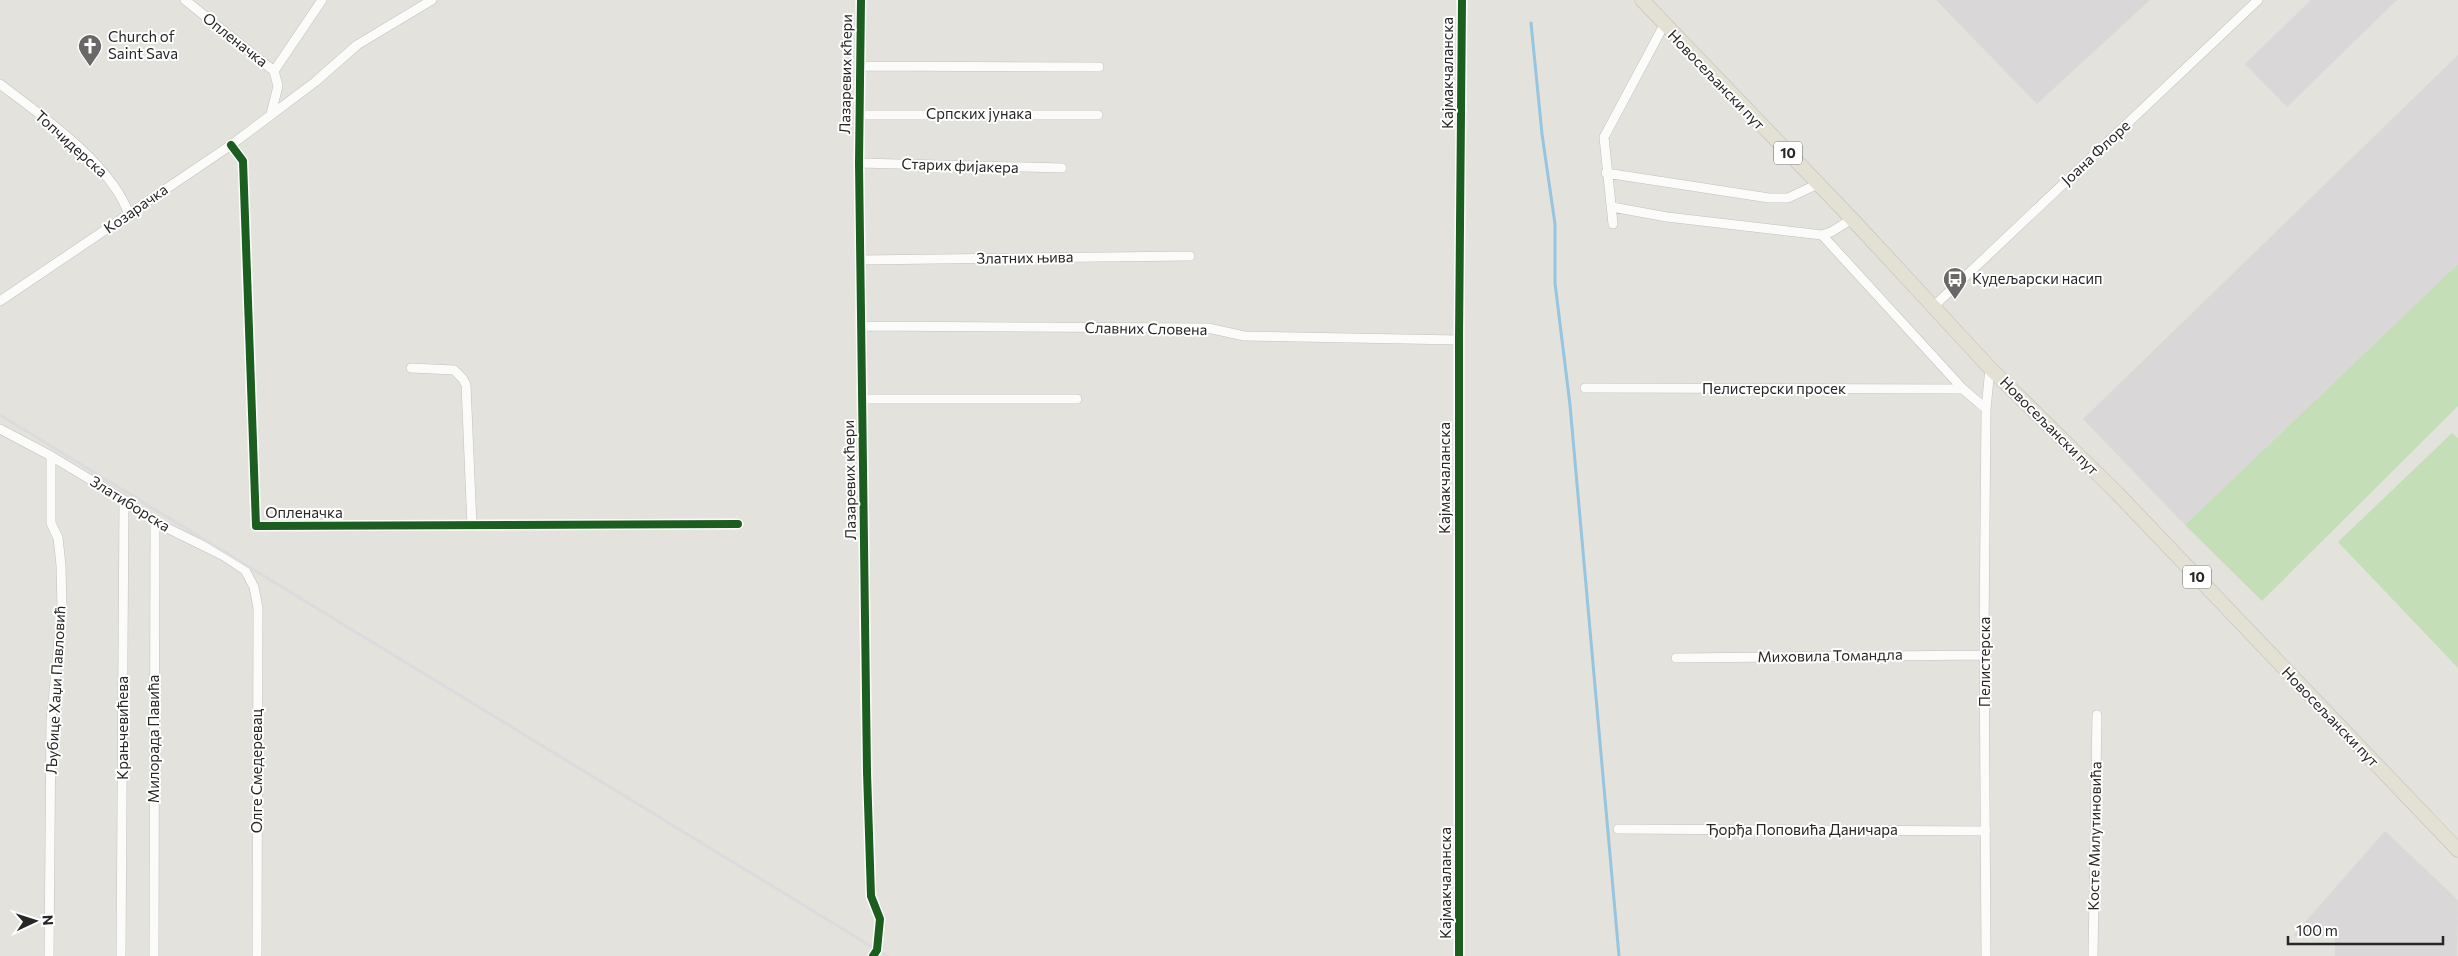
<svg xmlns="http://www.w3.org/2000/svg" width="2458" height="956" viewBox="0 0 2458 956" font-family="Commissioner,sans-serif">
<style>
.industrial{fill:#d9d7d8}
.green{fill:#c4deb8}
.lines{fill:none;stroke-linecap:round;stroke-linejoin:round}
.stream{stroke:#96c5e0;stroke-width:3}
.minor-casing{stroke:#c2c1c1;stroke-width:10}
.primary-casing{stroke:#bebdbb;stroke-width:15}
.minor{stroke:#fbfbfa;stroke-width:9}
.primary{stroke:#e3e1d3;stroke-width:14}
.rail{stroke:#dcdbdd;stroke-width:3}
.cycleway-casing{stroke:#fff;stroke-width:11}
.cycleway{stroke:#1b5e20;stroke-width:8}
.labels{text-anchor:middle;stroke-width:4;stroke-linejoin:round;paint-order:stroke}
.shield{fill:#fff;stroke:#686868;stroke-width:1}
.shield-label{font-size:14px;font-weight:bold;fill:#272727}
.poi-label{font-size:15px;fill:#272727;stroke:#fff;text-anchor:start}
.street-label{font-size:15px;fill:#272727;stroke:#fff}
</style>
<rect width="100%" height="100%" fill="#e4e2dc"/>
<path class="industrial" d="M 1936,0 L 2150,0 L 2037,104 Z
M 2311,0 L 2397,0 L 2287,107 L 2245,64 Z
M 2458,55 L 2458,264 L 2185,525 L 2083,419 Z
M 2385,831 L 2458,900 L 2457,956 L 2335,956 L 2335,936 L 2293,936 Z"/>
<path class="green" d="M 2458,264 L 2458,406 L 2262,601 L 2185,525 Z
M 2452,433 L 2458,438 L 2458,668 L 2338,542 Z"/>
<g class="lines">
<path class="stream" d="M 1531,23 L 1542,134 L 1555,224 L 1555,283 L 1570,405 L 1619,956"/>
<g class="minor-casing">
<path id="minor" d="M 185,0 L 274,71 L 278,86 L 271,114
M 861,0 L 859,163 L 867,772 L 871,896 L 880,919 L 877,950 L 873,956
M 860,66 L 1099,67
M 274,71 L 322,0
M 0,84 C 42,116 113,165 129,215
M 859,115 L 1098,115
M 231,145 L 243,161 L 256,526 L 738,524
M 859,163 L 1062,168
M 1606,173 L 1769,198 L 1788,198 L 1818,184
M 1612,207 L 1667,217 L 1822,235
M 1852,219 L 1831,232 L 1822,235 L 1963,389 L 1986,409
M 1613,224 L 1604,137 L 1664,25
M 860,260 L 1190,256
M 0,301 L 231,145 L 315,82 L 357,45 L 432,0
M 1934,306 L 2258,0
M 862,326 L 1208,328 L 1244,336 L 1459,340
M 411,368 L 454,370 L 463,379 L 466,385 L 472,526
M 1585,388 L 1963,389
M 862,399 L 1077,399
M 0,429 L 51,456 L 124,500 L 155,522 L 224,556 L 245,570 L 254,587 L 258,608 L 257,956
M 1676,658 L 1984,655
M 1618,829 L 1986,831
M 49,956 L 51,722 L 62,609 L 61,565 L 58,538 L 51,523 L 51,456
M 121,956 L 124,500
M 154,956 L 155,522
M 1459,956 L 1459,340 L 1462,0
M 1986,956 L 1984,638 L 1986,409 L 1990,368
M 2093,956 L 2097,715"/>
</g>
<g class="primary-casing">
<path id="primary" d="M 1642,0 L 1852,219 L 1990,368 L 2117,493 L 2458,850"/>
</g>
<use href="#minor" class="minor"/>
<use href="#primary" class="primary"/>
<path class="rail" d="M 0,415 L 887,956"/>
<g class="cycleway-casing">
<path id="cycleway" d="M 861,0 L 859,163 L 867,772 L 871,896 L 880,919 L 877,950 L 873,956
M 231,145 L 243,161 L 256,526 L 738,524
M 1459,956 L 1459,340 L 1462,0"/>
</g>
<use href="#cycleway" class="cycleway"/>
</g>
<defs>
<g id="church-pin" transform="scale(1.25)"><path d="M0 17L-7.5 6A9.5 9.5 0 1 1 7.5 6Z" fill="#696866" stroke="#fff"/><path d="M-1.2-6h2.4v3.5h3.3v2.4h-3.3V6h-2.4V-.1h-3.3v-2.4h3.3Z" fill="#fff"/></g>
<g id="bus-pin" transform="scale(1.25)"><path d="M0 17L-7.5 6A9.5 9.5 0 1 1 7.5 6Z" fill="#696866" stroke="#fff"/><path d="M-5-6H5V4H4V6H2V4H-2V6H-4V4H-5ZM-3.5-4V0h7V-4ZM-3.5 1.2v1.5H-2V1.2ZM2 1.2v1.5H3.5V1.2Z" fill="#fff"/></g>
</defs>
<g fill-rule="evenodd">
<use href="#church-pin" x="90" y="46"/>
<use href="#bus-pin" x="1955" y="279"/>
</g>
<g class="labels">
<g class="shield">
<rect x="1774" y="141.5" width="28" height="23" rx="4"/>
<rect x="2183" y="565.5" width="28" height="23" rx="4"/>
</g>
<g class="shield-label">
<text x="1788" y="158">10</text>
<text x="2197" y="582">10</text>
</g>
<g class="poi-label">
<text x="108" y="42">Church of<tspan x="108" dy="17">Saint Sava</tspan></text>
<text x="1972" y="284">Кудељарски насип</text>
</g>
<g class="street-label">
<text transform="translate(235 40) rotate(38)" y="5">Опленачка</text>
<text transform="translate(1448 73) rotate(-90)" y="5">Кајмакчаланска</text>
<text transform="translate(846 74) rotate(-89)" y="5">Лазаревих кћери</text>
<text transform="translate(1716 80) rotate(46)" y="5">Новосељански пут</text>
<text x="979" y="119">Српских јунака</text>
<text transform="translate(71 144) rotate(42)" y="5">Топчидерска</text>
<text transform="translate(2096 153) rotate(-43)" y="5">Јоана Флоре</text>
<text transform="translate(960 166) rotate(2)" y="5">Старих фијакера</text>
<text transform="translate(136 209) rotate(-35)" y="5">Козарачка</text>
<text transform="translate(1025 258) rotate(-1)" y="5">Златних њива</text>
<text transform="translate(1146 329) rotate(1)" y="5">Славних Словена</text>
<text x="1774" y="394">Пелистерски просек</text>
<text transform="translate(2049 426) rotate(45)" y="5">Новосељански пут</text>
<text transform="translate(1445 478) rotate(-90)" y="5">Кајмакчаланска</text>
<text transform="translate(850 480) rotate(-91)" y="5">Лазаревих кћери</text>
<text transform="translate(130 504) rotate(32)" y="5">Златиборска</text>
<text x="304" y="518">Опленачка</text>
<text transform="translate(1830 656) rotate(-1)" y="5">Миховила Томандла</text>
<text transform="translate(1985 662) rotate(-90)" y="5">Пелистерска</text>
<text transform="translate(56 690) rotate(-87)" y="5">Љубице Хаџи Павловић</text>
<text transform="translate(2330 717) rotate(46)" y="5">Новосељански пут</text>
<text transform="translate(123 728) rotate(-90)" y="5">Крањчевићева</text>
<text transform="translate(154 739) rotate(-90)" y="5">Милорада Павића</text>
<text transform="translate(257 771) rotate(-90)" y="5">Олге Смедеревац</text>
<text x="1802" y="835">Ђорђа Поповића Даничара</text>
<text transform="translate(2095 836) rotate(-89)" y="5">Косте Милутиновића</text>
<text transform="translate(1446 883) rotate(-90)" y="5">Кајмакчаланска</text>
</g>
</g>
<g transform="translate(35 921) rotate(86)" stroke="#ffffff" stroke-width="4" paint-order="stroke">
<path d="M0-4L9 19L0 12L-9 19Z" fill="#272727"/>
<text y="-8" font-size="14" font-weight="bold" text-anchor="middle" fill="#272727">N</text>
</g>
<path d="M2288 936v8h155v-8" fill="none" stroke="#272727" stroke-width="2.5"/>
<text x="2296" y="936" font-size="15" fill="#272727" stroke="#ffffff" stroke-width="4" paint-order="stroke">100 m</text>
</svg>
